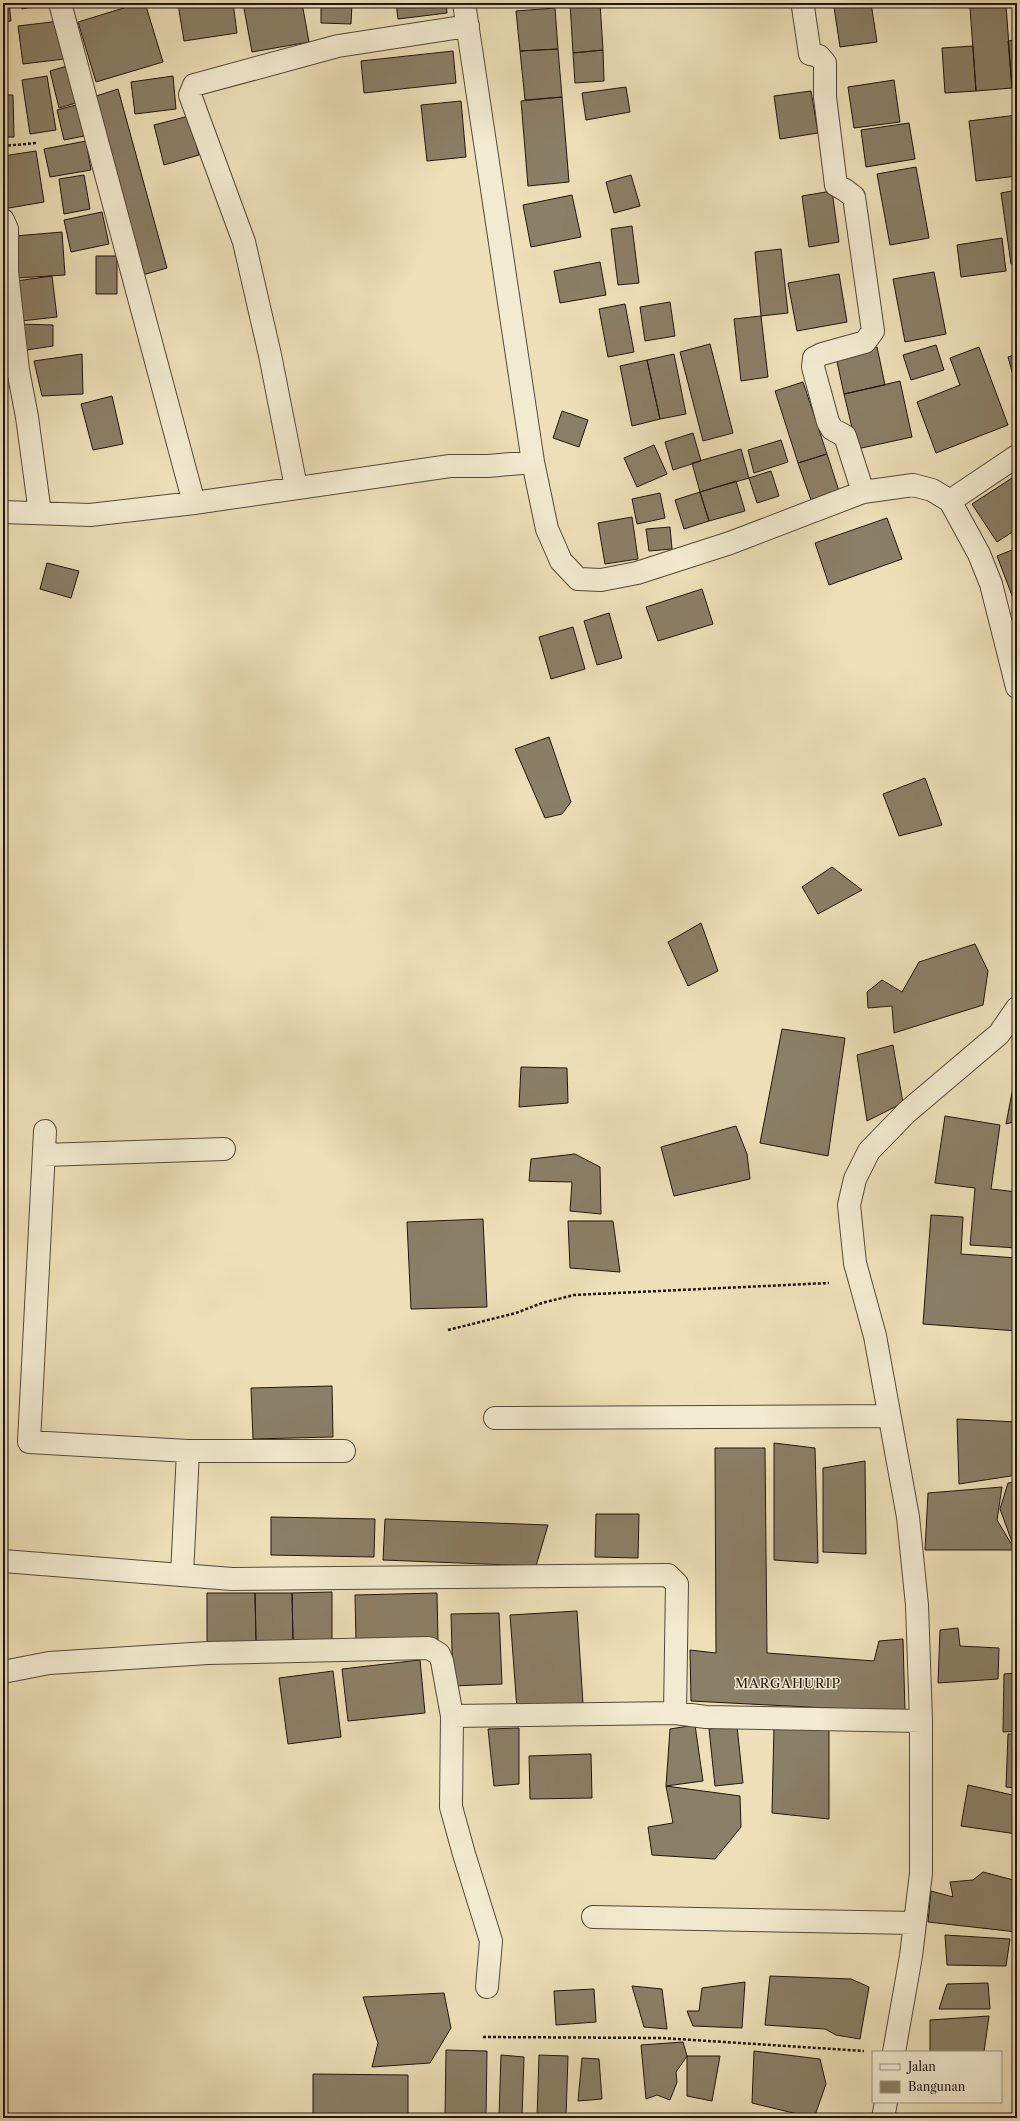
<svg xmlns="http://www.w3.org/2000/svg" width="1020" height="2121" viewBox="0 0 1020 2121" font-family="'Libre Caslon Text',serif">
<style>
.building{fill:#8b7f67;stroke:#201510}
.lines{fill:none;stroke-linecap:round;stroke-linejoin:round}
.minor-casing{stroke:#53483a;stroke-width:24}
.path{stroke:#201510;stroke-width:2.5;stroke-dasharray:3 2;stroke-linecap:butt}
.minor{stroke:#f3ebd1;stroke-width:22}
.labels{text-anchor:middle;stroke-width:3;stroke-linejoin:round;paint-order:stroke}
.quarter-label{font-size:13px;letter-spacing:1px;fill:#201510;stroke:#f3ebd1}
</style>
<rect width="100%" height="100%" fill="#ede0b8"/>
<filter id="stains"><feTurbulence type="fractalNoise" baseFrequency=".005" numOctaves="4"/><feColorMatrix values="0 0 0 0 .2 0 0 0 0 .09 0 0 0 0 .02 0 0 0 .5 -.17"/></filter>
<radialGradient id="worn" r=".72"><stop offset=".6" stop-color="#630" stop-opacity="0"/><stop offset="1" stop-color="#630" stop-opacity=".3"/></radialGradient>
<path class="building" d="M 3,3 L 9,3 L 11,21 L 3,22 Z
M 20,3 L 48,3 L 48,4 L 22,9 Z
M 140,3 L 145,3 L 163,62 L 96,82 L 78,22 Z
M 188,3 L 233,3 L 237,33 L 184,41 L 178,4 Z
M 243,3 L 302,3 L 309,42 L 252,52 Z
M 321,3 L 352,3 L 351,24 L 321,23 Z
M 396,3 L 446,3 L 447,13 L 398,19 Z
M 570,3 L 600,3 L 603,50 L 573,53 Z
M 865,3 L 871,3 L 877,42 L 840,47 L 834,7 Z
M 1006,5 L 1012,88 L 976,91 L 970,8 Z
M 555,8 L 558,49 L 520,51 L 516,11 Z
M 60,21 L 64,59 L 23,64 L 18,26 Z
M 1017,40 L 1017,88 L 1012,88 L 1008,41 Z
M 973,46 L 976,91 L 945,93 L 942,48 Z
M 558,49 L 562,97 L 525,100 L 520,51 Z
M 603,50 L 604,81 L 575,83 L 573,53 Z
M 453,51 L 456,83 L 364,93 L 361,61 Z
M 67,66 L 76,103 L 59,108 L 50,71 Z
M 47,76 L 56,130 L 30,134 L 22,80 Z
M 173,76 L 176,109 L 135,114 L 131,82 Z
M 894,80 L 900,122 L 854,128 L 848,87 Z
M 626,87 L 630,112 L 586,120 L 582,93 Z
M 118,89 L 167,268 L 139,276 L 90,98 Z
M 811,91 L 818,133 L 780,139 L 774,96 Z
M 3,95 L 13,95 L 14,137 L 3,137 Z
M 562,97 L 569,182 L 528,186 L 521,101 Z
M 461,101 L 466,157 L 427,161 L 421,105 Z
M 76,105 L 84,136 L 64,140 L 57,110 Z
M 1017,115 L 1017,176 L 976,181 L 969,121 Z
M 189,116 L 199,155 L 164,165 L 154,125 Z
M 909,123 L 915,159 L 866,167 L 861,130 Z
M 86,141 L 91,170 L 50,177 L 44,149 Z
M 36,151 L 44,202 L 3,209 L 3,156 Z
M 916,167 L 929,238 L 890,245 L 877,174 Z
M 84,175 L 90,209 L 64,214 L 59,179 Z
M 631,175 L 640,206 L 614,213 L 606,182 Z
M 1017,190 L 1017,263 L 1011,264 L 1001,193 Z
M 832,191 L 839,242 L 809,247 L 802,196 Z
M 572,195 L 581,237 L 531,247 L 523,205 Z
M 102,212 L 109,244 L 71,252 L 64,220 Z
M 632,226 L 639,283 L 618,285 L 611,229 Z
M 62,232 L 65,275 L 17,278 L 15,236 Z
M 1002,238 L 1006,271 L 961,277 L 957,245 Z
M 781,249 L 788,313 L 761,316 L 755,252 Z
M 96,256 L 117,256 L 117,294 L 96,294 Z
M 600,262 L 606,295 L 560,303 L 554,271 Z
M 934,272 L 946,334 L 905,342 L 893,279 Z
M 839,274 L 847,322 L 797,331 L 788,283 Z
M 52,276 L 57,317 L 21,321 L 16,281 Z
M 670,302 L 675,336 L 645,341 L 640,307 Z
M 625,304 L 634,352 L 608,357 L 599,309 Z
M 761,316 L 768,377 L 741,381 L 734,319 Z
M 18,324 L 53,325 L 53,346 L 20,351 Z
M 710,344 L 733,433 L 703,441 L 680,352 Z
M 936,345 L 944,370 L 911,380 L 903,355 Z
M 877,347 L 885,385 L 844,394 L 836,357 Z
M 979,347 L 1008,425 L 936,453 L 917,402 L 960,385 L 950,358 Z
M 82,354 L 83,394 L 42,396 L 34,361 Z
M 674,354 L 686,414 L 660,419 L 647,360 Z
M 1017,354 L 1017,390 L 1008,357 Z
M 647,360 L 660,419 L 632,426 L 620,366 Z
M 900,381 L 912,437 L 857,449 L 844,394 Z
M 803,382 L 827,454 L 798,463 L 775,391 Z
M 3,394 L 6,413 L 3,414 Z
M 112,396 L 123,444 L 93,450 L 81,404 Z
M 562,411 L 588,420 L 579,447 L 553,438 Z
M 693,433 L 701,461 L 673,470 L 665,442 Z
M 781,440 L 788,462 L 754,473 L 748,450 Z
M 654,445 L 667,474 L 637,487 L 624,458 Z
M 741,449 L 749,478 L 700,492 L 692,463 Z
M 827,454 L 839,491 L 811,500 L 798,463 Z
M 771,471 L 779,496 L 757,503 L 749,478 Z
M 3,474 L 6,493 L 3,493 Z
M 1012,478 L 1017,486 L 1017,529 L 997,542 L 972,504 Z
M 736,481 L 745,511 L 709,521 L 700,492 Z
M 700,492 L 709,521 L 684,529 L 675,500 Z
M 660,493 L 665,518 L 637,524 L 632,499 Z
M 632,517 L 638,559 L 605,564 L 598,523 Z
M 887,518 L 902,559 L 829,585 L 815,543 Z
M 670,527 L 672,549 L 649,551 L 646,529 Z
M 1017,548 L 1017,605 L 1016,606 L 997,556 Z
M 47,563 L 79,571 L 71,598 L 40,589 Z
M 702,589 L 713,624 L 658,641 L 646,607 Z
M 609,613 L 622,658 L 597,665 L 584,621 Z
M 573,627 L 585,669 L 551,679 L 539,637 Z
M 549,737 L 571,802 L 562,814 L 545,818 L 515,749 Z
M 925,778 L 942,825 L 899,836 L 883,794 Z
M 832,867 L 862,890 L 818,914 L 802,887 Z
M 701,923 L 718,971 L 688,986 L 668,942 Z
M 975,944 L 988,971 L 983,1005 L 894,1033 L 892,1006 L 868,1008 L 867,992 L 882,980 L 902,992 L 919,962 Z
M 782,1029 L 845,1038 L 828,1156 L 760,1143 Z
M 893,1045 L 903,1103 L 867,1121 L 857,1055 Z
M 521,1067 L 567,1068 L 568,1103 L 519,1107 Z
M 1014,1082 L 1017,1082 L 1017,1121 L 1006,1124 Z
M 945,1116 L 1000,1125 L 991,1189 L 1017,1192 L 1017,1248 L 970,1245 L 975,1188 L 935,1183 Z
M 736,1126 L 747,1154 L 750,1179 L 674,1196 L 661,1147 Z
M 575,1154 L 600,1167 L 601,1214 L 570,1211 L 572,1182 L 529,1181 L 531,1159 Z
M 931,1215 L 963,1217 L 961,1254 L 1017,1258 L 1017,1331 L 923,1324 Z
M 483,1219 L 487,1307 L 411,1309 L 407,1222 Z
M 568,1221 L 613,1221 L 620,1272 L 570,1268 Z
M 332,1386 L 333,1437 L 253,1439 L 251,1388 Z
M 957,1419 L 1017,1422 L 1017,1475 L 959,1484 Z
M 774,1443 L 815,1448 L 818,1563 L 774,1560 Z
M 715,1448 L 765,1448 L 767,1653 L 874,1661 L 879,1641 L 903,1639 L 905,1712 L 691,1701 L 690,1650 L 716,1653 Z
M 865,1461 L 866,1554 L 823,1552 L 823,1468 Z
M 1017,1482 L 1017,1551 L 1015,1550 L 1000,1509 L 1008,1483 Z
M 1002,1487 L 997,1520 L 1015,1550 L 925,1550 L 928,1493 Z
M 596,1514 L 639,1514 L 638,1558 L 595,1557 Z
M 271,1517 L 375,1519 L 374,1557 L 271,1555 Z
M 385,1519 L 548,1525 L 536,1566 L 383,1560 Z
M 332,1592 L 332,1641 L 293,1641 L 292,1593 Z
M 207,1593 L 255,1593 L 256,1642 L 207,1643 Z
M 255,1593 L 292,1593 L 293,1641 L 256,1642 Z
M 437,1593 L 438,1641 L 356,1643 L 355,1595 Z
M 577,1611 L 583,1704 L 517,1709 L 510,1615 Z
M 499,1613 L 502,1684 L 453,1686 L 451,1614 Z
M 958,1628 L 960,1646 L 999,1648 L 998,1679 L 938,1683 L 940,1630 Z
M 420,1660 L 425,1713 L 348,1721 L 342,1669 Z
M 333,1671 L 341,1737 L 288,1744 L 279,1678 Z
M 1017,1673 L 1017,1731 L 1003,1732 L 1004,1674 Z
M 695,1725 L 703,1781 L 666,1786 L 670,1729 Z
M 774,1725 L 829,1729 L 829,1819 L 772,1813 Z
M 737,1726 L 743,1783 L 715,1786 L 709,1729 Z
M 519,1728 L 519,1784 L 494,1786 L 488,1729 Z
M 1008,1734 L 1017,1734 L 1017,1788 L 1006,1787 Z
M 591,1754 L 592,1798 L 530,1799 L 529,1756 Z
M 968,1785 L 1017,1796 L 1017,1834 L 961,1826 Z
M 666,1786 L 740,1796 L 741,1827 L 715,1859 L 652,1855 L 648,1827 L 673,1823 Z
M 983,1872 L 1017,1881 L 1017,1932 L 928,1922 L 931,1891 L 953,1897 L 950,1882 L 973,1880 Z
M 945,1935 L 1010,1939 L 1006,1966 L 947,1965 Z
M 770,1976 L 851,1979 L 869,1987 L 860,2039 L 836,2035 L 825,2029 L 765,2025 Z
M 745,1982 L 742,2028 L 693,2026 L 687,2011 L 699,2011 L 702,1988 Z
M 988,1983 L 990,2009 L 939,2009 L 947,1984 Z
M 632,1986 L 662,1989 L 667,2029 L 644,2027 Z
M 594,1989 L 596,2022 L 556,2025 L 554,1991 Z
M 444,1993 L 451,2028 L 430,2063 L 372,2067 L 378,2043 L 363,1997 Z
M 989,2016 L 984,2052 L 930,2052 L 930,2020 Z
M 683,2042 L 687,2056 L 676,2072 L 677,2082 L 670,2100 L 657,2095 L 646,2099 L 641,2045 Z
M 446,2050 L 487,2051 L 486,2118 L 445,2117 Z
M 754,2051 L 820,2059 L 826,2084 L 814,2118 L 752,2103 Z
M 501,2055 L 524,2057 L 522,2117 L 499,2116 Z
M 539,2055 L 568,2056 L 566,2118 L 537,2118 Z
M 687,2056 L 720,2056 L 712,2101 L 687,2096 Z
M 582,2058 L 599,2059 L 602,2099 L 578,2101 Z
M 313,2074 L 408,2075 L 408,2118 L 313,2117 Z
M 752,2116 L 775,2118 L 752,2118 Z"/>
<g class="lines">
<g class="minor-casing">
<path id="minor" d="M 60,3 L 194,503
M 464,3 L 533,462 L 547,529 L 561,561 L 578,579 L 601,580 L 637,573 L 730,543 L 863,492 L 913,485 L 932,490 L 950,501 L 979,554 L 991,584 L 1017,687
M 805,3 L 803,7 L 810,54 L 819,56 L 825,63 L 825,97 L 836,185 L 845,190 L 854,197 L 873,331 L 865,342 L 822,354 L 814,358 L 813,367 L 828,422 L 832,429 L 845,436 L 863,492
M 3,220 L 7,229 L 7,272 L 18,370 L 27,417 L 40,513
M 296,487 L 270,355 L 244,242 L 190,95 L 194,85 L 338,46 L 468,26
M 950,501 L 1017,456
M 3,512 L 90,515 L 194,503 L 450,466 L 488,466 L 533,462
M 45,1131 L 29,1442 L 188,1451 L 182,1575
M 44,1155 L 224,1149
M 495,1418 L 889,1416
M 188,1451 L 344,1451
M 3,1561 L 232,1579 L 668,1575 L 677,1584 L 675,1713
M 3,1672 L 49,1663 L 208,1653 L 429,1648 L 439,1654 L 442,1661 L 452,1716 L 675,1713 L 706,1717 L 921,1721
M 452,1716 L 451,1807 L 464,1854 L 491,1941 L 487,1987
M 593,1917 L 915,1923
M 894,2052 L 911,1956 L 921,1873 L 921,1721 L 917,1605 L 908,1517 L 875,1336 L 855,1263 L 849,1205 L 855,1179 L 869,1151 L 907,1112 L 999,1034 L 1017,1008
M 883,2118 L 886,2102"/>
</g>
<path class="path" d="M 3,146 L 37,143
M 448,1330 L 516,1313 L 542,1303 L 574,1295 L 829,1283
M 483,2037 L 662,2038 L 864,2051"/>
<use href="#minor" class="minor"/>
</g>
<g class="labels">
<g class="quarter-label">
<text x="788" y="1688">MARGAHURIP</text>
</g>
</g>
<rect width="1020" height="2121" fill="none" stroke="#ede0b8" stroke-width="16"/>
<rect x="4" y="4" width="1012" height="2113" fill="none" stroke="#201510" stroke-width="2"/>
<rect x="8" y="8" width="1004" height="2105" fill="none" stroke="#201510"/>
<rect x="872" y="2051" width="130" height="52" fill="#f3ebd1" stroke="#9f9584"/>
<rect x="880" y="2064" width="20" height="6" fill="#f3ebd1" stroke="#9f9584"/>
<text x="908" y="2071" font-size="12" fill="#201510">Jalan</text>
<rect x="880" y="2081" width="20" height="12" fill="#8b7f67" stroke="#9f9584"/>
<text x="908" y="2091" font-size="12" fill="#201510">Bangunan</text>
<rect width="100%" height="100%" filter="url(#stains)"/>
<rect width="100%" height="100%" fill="url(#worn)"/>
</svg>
